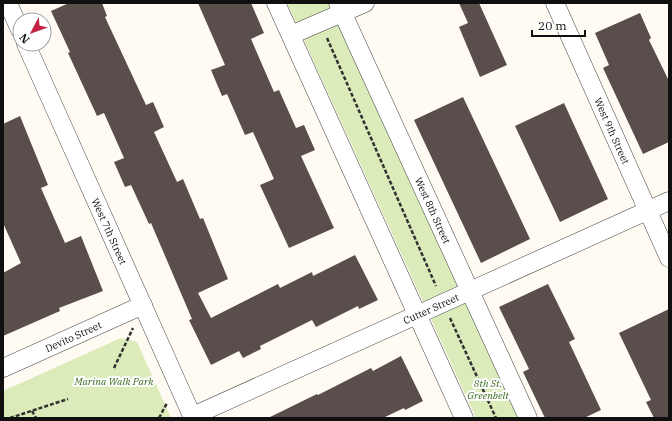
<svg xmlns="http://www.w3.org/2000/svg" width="672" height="421" viewBox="0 0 672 421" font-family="'IBM Plex Serif',serif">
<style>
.green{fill:#dbebba}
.building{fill:#594e4b}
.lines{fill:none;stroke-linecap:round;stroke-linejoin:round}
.minor-casing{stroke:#434343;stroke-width:19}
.path{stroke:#323232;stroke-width:2.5;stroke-dasharray:4 2;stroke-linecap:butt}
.minor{stroke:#fff;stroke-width:18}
.labels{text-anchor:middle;stroke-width:4;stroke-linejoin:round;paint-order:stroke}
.street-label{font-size:10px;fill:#101010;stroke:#fff}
.park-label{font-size:10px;font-style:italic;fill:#3a6a1d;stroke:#fff}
</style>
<rect width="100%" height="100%" fill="#fffaf2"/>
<path class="green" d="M 287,3 L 335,3 L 527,418 L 476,418 Z
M 121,338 L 137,342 L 171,418 L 3,418 L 3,391 Z"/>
<path class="building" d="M 69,3 L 102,3 L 107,16 L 105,17 L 146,105 L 153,102 L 164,127 L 154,132 L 177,182 L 183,179 L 200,219 L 203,218 L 228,279 L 198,293 L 211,318 L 278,284 L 280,288 L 312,272 L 313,276 L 355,255 L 378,300 L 359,309 L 358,306 L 316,327 L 312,320 L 260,346 L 261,349 L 243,358 L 239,351 L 211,365 L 189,320 L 192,319 L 151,223 L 149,224 L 131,185 L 125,187 L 114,162 L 124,158 L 104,113 L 97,116 L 68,53 L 70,52 L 51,11 Z
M 198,3 L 251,3 L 264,33 L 251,39 L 274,92 L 279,90 L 296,128 L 304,125 L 315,150 L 301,156 L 334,228 L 289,248 L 260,185 L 274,179 L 253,132 L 245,135 L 227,94 L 222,96 L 211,70 L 225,65 Z
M 459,3 L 479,3 L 507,65 L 480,77 L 459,27 L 468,23 Z
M 640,13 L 651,38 L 649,40 L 669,81 L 669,142 L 643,154 L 603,68 L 609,65 L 595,33 Z
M 463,97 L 530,239 L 481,263 L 414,120 Z
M 564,103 L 608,199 L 560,222 L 515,126 Z
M 20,116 L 48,185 L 41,188 L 65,243 L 81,236 L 103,291 L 59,308 L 60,311 L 3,336 L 3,273 L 21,263 L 3,223 L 3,124 Z
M 548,284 L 575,339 L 569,342 L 601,410 L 584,418 L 545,418 L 523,372 L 529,369 L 499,307 Z
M 669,309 L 669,418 L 654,418 L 646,402 L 651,400 L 619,333 Z
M 401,356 L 423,401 L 405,410 L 404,408 L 383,418 L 268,418 L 317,394 L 318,395 L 371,368 L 373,371 Z"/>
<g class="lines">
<g class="minor-casing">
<g id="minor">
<path d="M 8,3 L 20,30"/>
<path d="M 276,3 L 464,418"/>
<path id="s1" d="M 338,3 L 528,418"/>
<path id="s2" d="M 555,3 L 669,258"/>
<path d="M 291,35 L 365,3"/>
<path id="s3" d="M 26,44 L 193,418"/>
<path id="s4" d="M 3,368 L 143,305"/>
<path id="s5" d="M 193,416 L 669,201"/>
</g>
</g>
<path class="path" d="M 327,38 L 436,286
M 450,318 L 496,418
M 114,368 L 133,328
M 32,411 L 36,418
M 10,418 L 68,399
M 159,418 L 167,403"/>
<use href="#minor" class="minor"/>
</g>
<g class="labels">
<g class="street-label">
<text dy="4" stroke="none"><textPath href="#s2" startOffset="140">West 9th Street</textPath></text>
<text dy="4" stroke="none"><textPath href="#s1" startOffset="228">West 8th Street</textPath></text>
<text dy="4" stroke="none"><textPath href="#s3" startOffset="205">West 7th Street</textPath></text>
<text dy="4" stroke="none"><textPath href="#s5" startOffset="261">Cutter Street</textPath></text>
<text dy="4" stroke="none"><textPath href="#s4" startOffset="77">Devito Street</textPath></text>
</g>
<g class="park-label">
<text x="114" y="385">Marina Walk Park</text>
<text x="488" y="387">8th St.<tspan x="488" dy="12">Greenbelt</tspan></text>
</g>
</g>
<rect width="672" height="421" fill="none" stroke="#101010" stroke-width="8"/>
<g transform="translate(32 32) rotate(229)"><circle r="19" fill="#ffffff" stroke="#9f9f9f"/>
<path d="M0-3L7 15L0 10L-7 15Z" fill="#c32446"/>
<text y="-6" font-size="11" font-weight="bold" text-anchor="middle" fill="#101010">N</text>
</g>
<path d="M532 30v6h53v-6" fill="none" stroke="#101010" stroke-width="2"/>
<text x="538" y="30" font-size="12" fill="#101010" stroke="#ffffff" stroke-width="3" paint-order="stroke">20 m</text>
</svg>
